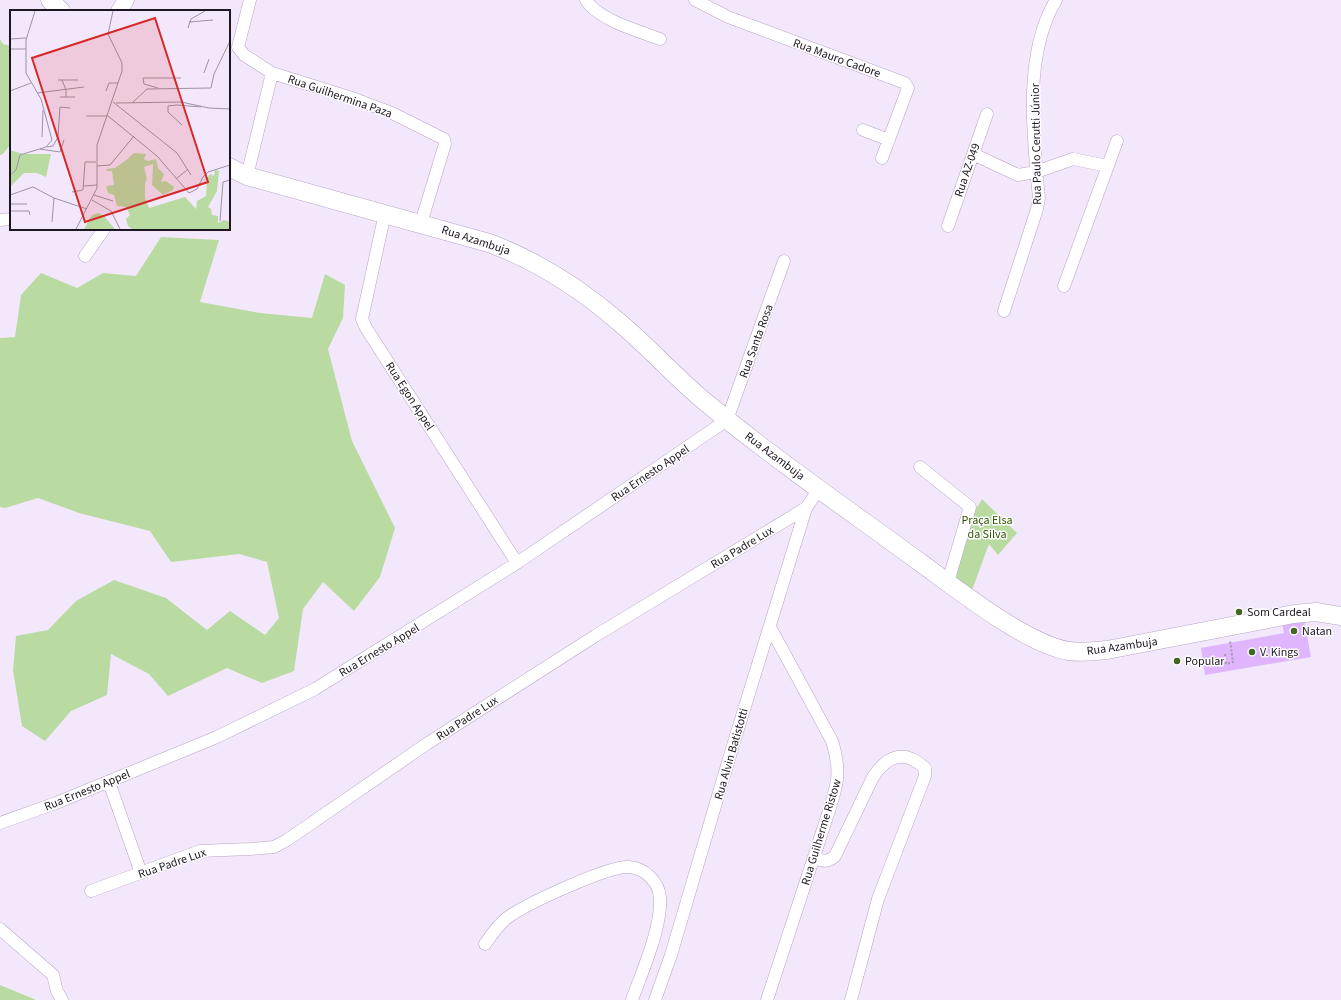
<svg xmlns="http://www.w3.org/2000/svg" width="1341" height="1000" viewBox="0 0 1341 1000" font-family="'Source Sans 3',sans-serif">
<style>
.green{fill:#b9dba2}
.building{fill:#dfb5fd}
.lines{fill:none;stroke-linecap:round;stroke-linejoin:round}
.minor-casing{stroke:#b7a5c5;stroke-width:13}
.tertiary-casing{stroke:#b7a5c5;stroke-width:17}
.secondary-casing{stroke:#b7a5c5;stroke-width:19}
.path{stroke:#a298a9;stroke-width:2;stroke-dasharray:2 2;stroke-linecap:butt}
.minor{stroke:#fff;stroke-width:12}
.tertiary{stroke:#fff;stroke-width:16}
.secondary{stroke:#fff;stroke-width:18}
.poi-dot{fill:#426720;stroke:#fff;stroke-width:1.5}
.labels{text-anchor:middle;stroke-width:3;stroke-linejoin:round;paint-order:stroke}
.street-label{font-size:12px;fill:#1d1622;stroke:#fff}
.park-label{font-size:12px;fill:#2f5403;stroke:#fff}
.poi-label{font-size:12px;fill:#1d1622;stroke:#fff;text-anchor:start}
.inset-road{fill:none;stroke:#9d93a5;stroke-width:1}
.view{fill:#d62828;fill-opacity:0.15;stroke:#d62828;stroke-width:2}
.inset-edge{fill:none;stroke:#1d1622;stroke-width:2}
</style>
<rect width="100%" height="100%" fill="#f3e7fc"/>
<path class="green" d="M 0,39 L 3,44 L 11,46 L 11,144 L 3,154 L 0,155 Z
M 161,237 L 219,240 L 200,302 L 260,313 L 312,318 L 325,274 L 345,285 L 343,318 L 328,349 L 352,441 L 395,528 L 380,577 L 354,611 L 323,582 L 303,609 L 294,671 L 262,683 L 227,668 L 168,696 L 149,674 L 111,654 L 107,695 L 71,711 L 45,741 L 22,726 L 13,670 L 16,636 L 48,630 L 76,601 L 114,580 L 166,598 L 207,630 L 230,611 L 265,635 L 279,618 L 267,562 L 239,554 L 171,562 L 150,531 L 79,513 L 38,498 L 5,508 L 0,507 L 0,338 L 15,337 L 21,295 L 41,273 L 77,288 L 103,273 L 136,276 Z
M 982,499 L 1017,533 L 998,555 L 989,544 L 972,590 L 955,576 L 972,516 Z
M 0,985 L 34,999 L 35,1000 L 0,1000 Z"/>
<path class="building" d="M 1304,619 L 1311,657 L 1205,675 L 1201,648 L 1284,633 L 1282,623 Z"/>
<g class="lines">
<g class="minor-casing">
<path id="minor" d="M 250,0 L 238,47 L 244,55 L 272,73 L 355,99 L 392,113 L 444,139 L 445,144 L 421,223
M 586,0 C 598,20 639,31 660,39
M 695,0 L 728,17 L 905,83 L 908,88 L 882,158
M 863,130 L 889,140
M 973,154 L 1018,175 L 1036,172 L 1073,159 L 1108,166
M 247,176 L 272,73
M 385,213 L 362,319 L 366,328 L 517,563
M 0,220 L 11,219
M 948,226 L 987,114
M 85,256 L 104,229
M 1064,286 L 1117,141
M 1004,311 L 1037,209 L 1039,198 C 1033,138 1023,54 1056,0
M 920,467 L 970,507 L 948,582
M 109,782 L 141,873
M 0,823 L 56,803 L 217,737 L 315,689 L 517,563 L 727,420 L 784,261
M 814,858 C 823,861 827,863 835,856 L 873,777 C 888,755 904,749 925,768 L 925,776 L 878,899 L 851,1000
M 91,891 L 200,851 L 250,849 L 274,847 L 287,840 L 428,743 L 595,636 L 806,508 L 819,489
M 0,929 L 53,975 L 57,991 L 62,1000
M 485,944 C 492,934 498,925 507,918 C 524,905 609,865 629,867 C 644,868 659,881 660,898 C 662,927 642,972 632,1000
M 655,1000 L 671,955 L 731,752 L 806,508
M 767,1000 L 827,817 C 837,786 842,773 832,741 L 770,627"/>
</g>
<g class="tertiary-casing">
<path id="tertiary" d="M 119,11 L 126,0"/>
</g>
<g class="secondary-casing">
<path id="secondary" d="M 50,0 L 61,11
M 229,167 L 247,176 L 489,243 C 537,261 581,289 620,323 C 651,349 678,380 709,405 C 777,461 850,511 921,563 C 957,589 1026,644 1069,651 C 1082,653 1094,651 1107,650 L 1294,614 L 1316,612 L 1341,616"/>
</g>
<path class="path" d="M 1225,654 L 1226,664 L 1233,662 L 1230,640"/>
<use href="#minor" class="minor"/>
<use href="#tertiary" class="tertiary"/>
<use href="#secondary" class="secondary"/>
</g>
<g class="poi-dot">
<circle cx="1239" cy="612" r="4"/>
<circle cx="1294" cy="631" r="4"/>
<circle cx="1252" cy="652" r="4"/>
<circle cx="1177" cy="661" r="4"/>
</g>
<g class="labels">
<g class="street-label">
<text transform="translate(837 58) rotate(20)" y="4">Rua Mauro Cadore</text>
<text transform="translate(340 96) rotate(19)" y="4">Rua Guilhermina Paza</text>
<text transform="translate(1036 144) rotate(-91)" y="4">Rua Paulo Cerutti Júnior</text>
<text transform="translate(967 170) rotate(-71)" y="4">Rua AZ-049</text>
<text transform="translate(476 240) rotate(18)" y="4">Rua Azambuja</text>
<text transform="translate(756 341) rotate(-70)" y="4">Rua Santa Rosa</text>
<text transform="translate(410 396) rotate(57)" y="4">Rua Egon Appel</text>
<text transform="translate(775 456) rotate(37)" y="4">Rua Azambuja</text>
<text transform="translate(650 473) rotate(-34)" y="4">Rua Ernesto Appel</text>
<text transform="translate(742 547) rotate(-31)" y="4">Rua Padre Lux</text>
<text transform="translate(1122 646) rotate(-8)" y="4">Rua Azambuja</text>
<text transform="translate(379 650) rotate(-31)" y="4">Rua Ernesto Appel</text>
<text transform="translate(467 718) rotate(-33)" y="4">Rua Padre Lux</text>
<text transform="translate(731 754) rotate(-74)" y="4">Rua Alvin Batistotti</text>
<text transform="translate(87 790) rotate(-22)" y="4">Rua Ernesto Appel</text>
<text transform="translate(821 832) rotate(-73)" y="4">Rua Guilherme Ristow</text>
<text transform="translate(172 863) rotate(-19)" y="4">Rua Padre Lux</text>
</g>
<g class="park-label">
<text x="987" y="524">Praça Elsa<tspan x="987" dy="14">da Silva</tspan></text>
</g>
<g class="poi-label">
<text x="1247" y="616">Som Cardeal</text>
<text x="1302" y="635">Natan</text>
<text x="1260" y="656">V. Kings</text>
<text x="1185" y="665">Popular</text>
</g>
</g>
<g transform="translate(10 10)">
<rect width="220" height="220" fill="#f3e7fc"/>
<path d="M 0,140 L 13,144 L 41,144 L 36,167 L 27,163 L 14,163 L 0,177 ZM 124,143 L 136,144 L 134,149 L 138,151 L 146,149 L 148,158 L 154,164 L 151,172 L 156,171 L 164,177 L 163,180 L 153,185 L 142,175 L 143,154 L 134,157 L 137,169 L 135,173 L 135,188 L 139,198 L 175,187 L 186,199 L 187,191 L 196,186 L 197,168 L 200,164 L 204,166 L 205,160 L 209,161 L 207,181 L 198,197 L 201,199 L 202,205 L 208,206 L 208,213 L 214,210 L 220,212 L 220,219 L 122,219 L 118,216 L 116,209 L 120,205 L 116,197 L 107,196 L 104,185 L 98,183 L 96,176 L 104,175 L 102,161 L 96,161 L 97,159 L 105,158 L 115,151 ZM 88,203 L 94,206 L 105,219 L 74,219 L 82,205 Z" fill="#b9dba2"/>
<path class="inset-road" d="M 179,12 L 203,10M 178,18 L 181,9 L 195,1M 0,29 L 16,28M 0,39 L 16,39M 194,63 L 199,49M 48,70 L 68,70M 52,70 L 56,80 L 56,87M 148,78 L 134,74 L 133,68 L 171,68M 0,81 L 21,73M 96,81 L 99,73 L 108,73M 27,83 L 74,77M 50,87 L 65,87M 103,92 L 167,143 L 181,165M 106,93 L 171,92 L 199,98 L 220,99M 122,93 L 137,79 L 201,78 L 204,64 L 220,31M 76,106 L 98,106 L 147,146 L 179,183 L 187,179 L 193,167 L 198,162 L 220,155M 172,115 L 158,102 L 158,96 L 167,95 L 191,97M 32,127 L 33,100M 37,137 L 43,136 L 48,127 L 50,97 L 60,98M 30,139 L 50,142 L 54,130M 87,156 L 100,155 L 124,126M 0,165 L 6,160 L 10,145 L 36,137 L 42,130 L 31,89 L 16,63 L 16,30 L 25,1M 167,168 L 177,160M 74,176 L 87,175M 62,182 L 73,180 L 75,152 L 86,152M 0,185 L 23,177 L 44,188 L 77,199M 84,185 L 103,191M 82,190 L 101,201 L 110,219M 0,194 L 17,194M 0,201 L 19,201 L 20,205M 210,211 L 213,172 L 220,170M 42,212 L 44,188M 66,219 L 87,178 L 87,135 L 112,61 L 112,53 L 98,24 L 103,1"/>
<path class="view" d="M 145,8 L 198,172 L 75,212 L 22,48 Z"/>
<rect width="220" height="220" class="inset-edge"/>
</g>
</svg>
